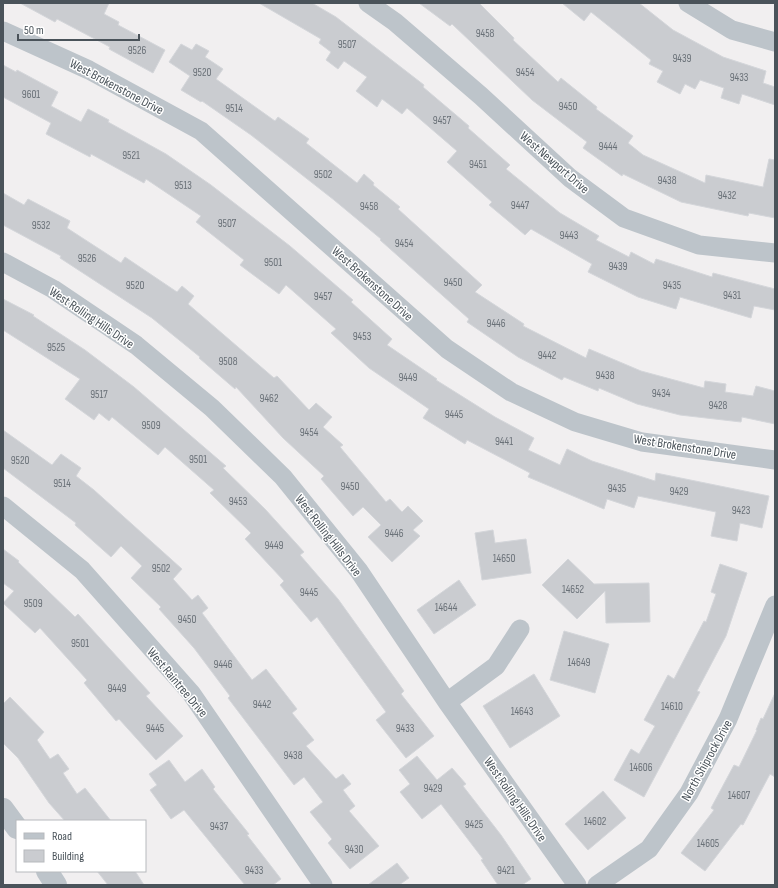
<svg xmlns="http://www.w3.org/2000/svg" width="778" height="888" viewBox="0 0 778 888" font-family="'Sofia Sans Condensed',sans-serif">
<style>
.building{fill:#caccd0;stroke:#d4d6da}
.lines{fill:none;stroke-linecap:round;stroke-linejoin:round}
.minor{stroke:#bdc4ca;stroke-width:19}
.tertiary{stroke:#bdc4ca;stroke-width:22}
.labels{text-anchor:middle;stroke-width:3;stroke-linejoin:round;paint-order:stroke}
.number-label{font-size:11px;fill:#6a7178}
.street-label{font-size:13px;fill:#4a535a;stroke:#fff}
</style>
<rect width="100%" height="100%" fill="#f1eff0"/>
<path class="building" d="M 20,3 L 109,3 L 104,14 L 119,22 L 118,25 L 165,50 L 153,73 L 109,49 L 110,47 L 57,19 L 55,22 Z
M 259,3 L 312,3 L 336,17 L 424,85 L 423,87 L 469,126 L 468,128 L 510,165 L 506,169 L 560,213 L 599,236 L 596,240 L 629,257 L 631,252 L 654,264 L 656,259 L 712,277 L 713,273 L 775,289 L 775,310 L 754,306 L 751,318 L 680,297 L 676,309 L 638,297 L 588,272 L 592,264 L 531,229 L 525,235 L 489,205 L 492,202 L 447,162 L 457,151 L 407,108 L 402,114 L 382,99 L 377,107 L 356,91 L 367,77 L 344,61 L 338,69 L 326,60 L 331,52 L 319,43 L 321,39 Z
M 419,3 L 479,3 L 514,38 L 513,40 L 558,82 L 561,78 L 597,107 L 596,109 L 633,136 L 628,143 L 643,155 L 705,183 L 706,175 L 763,187 L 769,159 L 775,160 L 775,218 L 749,213 L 748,216 L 681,202 L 623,174 L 622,176 L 583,148 L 587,142 L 532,100 L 452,24 L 450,26 Z
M 562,3 L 639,3 L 673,30 L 723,57 L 766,71 L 763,83 L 775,87 L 775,105 L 742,94 L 739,104 L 721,98 L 724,88 L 700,80 L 695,89 L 685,84 L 680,94 L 657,82 L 663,71 L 649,64 L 651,60 L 591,12 L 584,21 Z
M 181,44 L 192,50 L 196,44 L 209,51 L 205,57 L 223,69 L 216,79 L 275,121 L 278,117 L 309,139 L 306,143 L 357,183 L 364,174 L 374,183 L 373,185 L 400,207 L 398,209 L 482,285 L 475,292 L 524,324 L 523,326 L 586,358 L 589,349 L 641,371 L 704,388 L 705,381 L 726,384 L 725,392 L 753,396 L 756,386 L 775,391 L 775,424 L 742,417 L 741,422 L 680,415 L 637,404 L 599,388 L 598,391 L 564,377 L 562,380 L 518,357 L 467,322 L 469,319 L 380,240 L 381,239 L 334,200 L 251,135 L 202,101 L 201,102 L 181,90 L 190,76 L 169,62 Z
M 3,65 L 16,72 L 17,70 L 58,92 L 51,106 L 81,122 L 88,109 L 109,120 L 108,122 L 166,154 L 211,185 L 290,246 L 353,300 L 351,302 L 392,339 L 387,345 L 437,379 L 436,380 L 495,417 L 534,438 L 528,450 L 560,465 L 567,449 L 592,461 L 655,481 L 656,473 L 769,496 L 762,528 L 740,523 L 737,541 L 711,536 L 716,512 L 638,496 L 634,508 L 607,499 L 604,509 L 528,477 L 530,473 L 467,440 L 465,444 L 423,418 L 429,409 L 369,368 L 331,333 L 336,329 L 286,285 L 279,294 L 240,265 L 244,260 L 196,222 L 201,216 L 146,179 L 144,183 L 91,154 L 90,157 L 46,134 L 51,123 L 3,97 Z
M 3,193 L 24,205 L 28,199 L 70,221 L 67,228 L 121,263 L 125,257 L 177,292 L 182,286 L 194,296 L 188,304 L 274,378 L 277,376 L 309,410 L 316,403 L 332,417 L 323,427 L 343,445 L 340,447 L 386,502 L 390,499 L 402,512 L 408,506 L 423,521 L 413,530 L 420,536 L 392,562 L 368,537 L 381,525 L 363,507 L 353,516 L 321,479 L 324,476 L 283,438 L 236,387 L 235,389 L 199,358 L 200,357 L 152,318 L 60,258 L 61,256 L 3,225 Z
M 3,299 L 34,315 L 33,316 L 85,350 L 134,387 L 226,466 L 223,468 L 265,509 L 304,552 L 300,555 L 338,599 L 404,691 L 401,694 L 434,736 L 406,758 L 376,720 L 386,712 L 317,617 L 311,622 L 280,585 L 284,581 L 245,539 L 251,533 L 210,493 L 214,490 L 165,447 L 158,455 L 112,417 L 109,421 L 99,413 L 94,420 L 65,399 L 80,379 L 3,330 Z
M 3,430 L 52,465 L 61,454 L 81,468 L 76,476 L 94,490 L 182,569 L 173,579 L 192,600 L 198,595 L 208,608 L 202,613 L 252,680 L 266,669 L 297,709 L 292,713 L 314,740 L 306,746 L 336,779 L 343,774 L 351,784 L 343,790 L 355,806 L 349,811 L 379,846 L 350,869 L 328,843 L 332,839 L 310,812 L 323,802 L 304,777 L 294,785 L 228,698 L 230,696 L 194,648 L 159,609 L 161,607 L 131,578 L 142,566 L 121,546 L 111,557 L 75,525 L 76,523 L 3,468 Z
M 493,530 L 495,543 L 526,539 L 531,573 L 482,580 L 475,533 Z
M 3,549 L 19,561 L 18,562 L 75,617 L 78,614 L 150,693 L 146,696 L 183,736 L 156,760 L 119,719 L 116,721 L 84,683 L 87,680 L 40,628 L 35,633 L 3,603 L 14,591 L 3,583 Z
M 568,559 L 594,584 L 649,583 L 650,622 L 606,623 L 605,591 L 577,619 L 542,585 Z
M 720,564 L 747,573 L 726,636 L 697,691 L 700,692 L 644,797 L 614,780 L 631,749 L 639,754 L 655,726 L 644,720 L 668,675 L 674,679 L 704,621 L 706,622 L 716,594 L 711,592 Z
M 459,580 L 476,605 L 434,634 L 417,610 Z
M 564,631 L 609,644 L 595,693 L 550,680 Z
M 534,674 L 560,716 L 510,748 L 483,706 Z
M 775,693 L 775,777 L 770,774 L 743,825 L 741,824 L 705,871 L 681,853 L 714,810 L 711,808 L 734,765 L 739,767 L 757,730 L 756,730 L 761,718 L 763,719 Z
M 10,697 L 44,732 L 37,740 L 50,759 L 58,754 L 69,769 L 63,773 L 77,794 L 85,788 L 111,821 L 65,821 L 49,803 L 18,758 L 3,743 L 3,704 Z
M 417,756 L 437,780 L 452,768 L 466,784 L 463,786 L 501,835 L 531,879 L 522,885 L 498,885 L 481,860 L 483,859 L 441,804 L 422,819 L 400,792 L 410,784 L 399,770 Z
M 169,760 L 185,782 L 202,769 L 215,787 L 213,789 L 249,834 L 247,835 L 281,879 L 273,885 L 245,885 L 184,810 L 171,819 L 150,790 L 157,785 L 149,774 Z
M 603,791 L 626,818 L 588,850 L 565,824 Z
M 397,863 L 409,878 L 399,885 L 368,885 Z
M 97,871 L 135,871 L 144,885 L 108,885 Z"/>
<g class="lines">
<path class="minor" d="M 368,3 L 395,22 L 481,96 L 570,178 L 624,218 L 699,245 L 775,253
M 688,3 L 732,30 L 775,42
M 3,31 L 89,70 L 201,131 L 447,349 L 511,392 L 575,422 L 642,442 L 775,460
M 3,262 L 53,289 L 136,345 L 212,408 L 283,477 L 359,571 L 447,702 L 577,885
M 3,506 L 82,570 L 191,693 L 323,885
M 447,702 L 496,666 L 520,629
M 597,885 L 649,849 L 689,793 L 728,719 L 775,605"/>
<path class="tertiary" d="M 3,809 L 17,828
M 47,871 L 56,885"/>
</g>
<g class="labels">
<g class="number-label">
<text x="485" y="37">9458</text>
<text x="347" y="48">9507</text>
<text x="137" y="54">9526</text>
<text x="682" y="62">9439</text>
<text x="202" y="76">9520</text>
<text x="525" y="76">9454</text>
<text x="739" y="81">9433</text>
<text x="31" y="98">9601</text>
<text x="568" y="110">9450</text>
<text x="234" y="112">9514</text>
<text x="442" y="124">9457</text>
<text x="608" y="150">9444</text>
<text x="131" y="159">9521</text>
<text x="478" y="168">9451</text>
<text x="323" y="178">9502</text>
<text x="667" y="184">9438</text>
<text x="183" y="189">9513</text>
<text x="727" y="199">9432</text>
<text x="520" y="209">9447</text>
<text x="369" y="210">9458</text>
<text x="227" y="227">9507</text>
<text x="41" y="229">9532</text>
<text x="569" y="239">9443</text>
<text x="404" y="247">9454</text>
<text x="87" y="262">9526</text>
<text x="273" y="266">9501</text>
<text x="618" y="270">9439</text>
<text x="453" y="286">9450</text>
<text x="135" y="289">9520</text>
<text x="672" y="289">9435</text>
<text x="732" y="299">9431</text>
<text x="323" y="300">9457</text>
<text x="496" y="327">9446</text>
<text x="362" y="340">9453</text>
<text x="56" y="351">9525</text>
<text x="547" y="359">9442</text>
<text x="228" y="365">9508</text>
<text x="605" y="379">9438</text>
<text x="408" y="381">9449</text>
<text x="661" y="397">9434</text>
<text x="99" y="398">9517</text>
<text x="269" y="402">9462</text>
<text x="718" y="409">9428</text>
<text x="454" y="418">9445</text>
<text x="151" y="429">9509</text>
<text x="309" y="436">9454</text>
<text x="504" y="445">9441</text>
<text x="198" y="463">9501</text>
<text x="20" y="464">9520</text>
<text x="62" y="487">9514</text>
<text x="350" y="490">9450</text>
<text x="617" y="492">9435</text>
<text x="679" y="495">9429</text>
<text x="238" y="505">9453</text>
<text x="741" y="514">9423</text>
<text x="394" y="537">9446</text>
<text x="274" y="549">9449</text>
<text x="504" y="562">14650</text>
<text x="161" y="572">9502</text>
<text x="573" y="593">14652</text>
<text x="309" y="596">9445</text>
<text x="33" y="607">9509</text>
<text x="446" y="611">14644</text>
<text x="187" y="623">9450</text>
<text x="80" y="647">9501</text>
<text x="579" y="666">14649</text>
<text x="223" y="668">9446</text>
<text x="117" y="692">9449</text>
<text x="262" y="708">9442</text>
<text x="672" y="710">14610</text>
<text x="522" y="715">14643</text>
<text x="155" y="732">9445</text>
<text x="405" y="732">9433</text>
<text x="293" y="759">9438</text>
<text x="641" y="771">14606</text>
<text x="433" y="792">9429</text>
<text x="739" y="799">14607</text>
<text x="595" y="825">14602</text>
<text x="474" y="828">9425</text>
<text x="219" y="830">9437</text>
<text x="708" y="847">14605</text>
<text x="354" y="853">9430</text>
<text x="254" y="874">9433</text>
<text x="506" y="874">9421</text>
</g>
<g class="street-label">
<text transform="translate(117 86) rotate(28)" y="5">West Brokenstone Drive</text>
<text transform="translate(555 162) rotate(41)" y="5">West Newport Drive</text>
<text transform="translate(373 283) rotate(42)" y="5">West Brokenstone Drive</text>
<text transform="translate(92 317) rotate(34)" y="5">West Rolling Hills Drive</text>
<text transform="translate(685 446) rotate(9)" y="5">West Brokenstone Drive</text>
<text transform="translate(329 535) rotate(52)" y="5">West Rolling Hills Drive</text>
<text transform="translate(178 682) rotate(50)" y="5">West Raintree Drive</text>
<text transform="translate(706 760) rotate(-61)" y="5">North Shiprock Drive</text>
<text transform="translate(516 799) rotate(55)" y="5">West Rolling Hills Drive</text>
</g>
</g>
<rect width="778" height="888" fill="none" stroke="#4a535a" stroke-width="8"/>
<rect x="16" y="820" width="130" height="52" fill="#ffffff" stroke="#b7babd"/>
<rect x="24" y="833" width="20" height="6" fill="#bdc4ca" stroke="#b7babd"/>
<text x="52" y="840" font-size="12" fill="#4a535a">Road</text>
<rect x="24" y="850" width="20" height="12" fill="#caccd0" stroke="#b7babd"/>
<text x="52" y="860" font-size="12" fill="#4a535a">Building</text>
<path d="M18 34v6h121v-6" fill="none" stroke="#4a535a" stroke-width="2"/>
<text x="24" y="34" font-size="12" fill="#4a535a" stroke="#ffffff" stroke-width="3" paint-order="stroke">50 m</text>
</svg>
